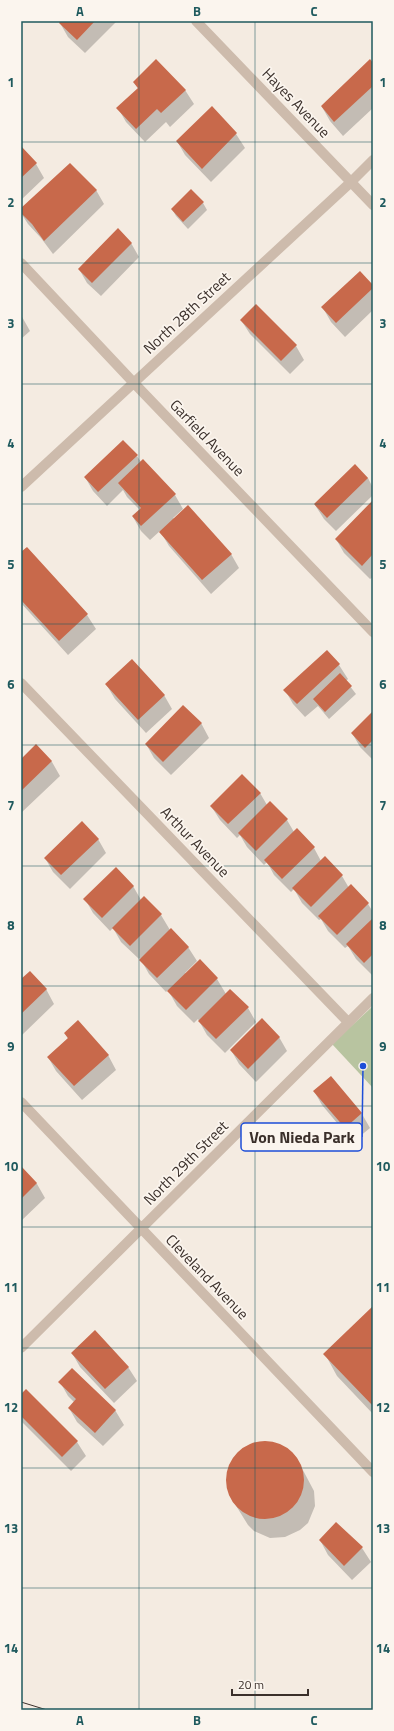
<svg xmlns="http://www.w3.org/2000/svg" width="394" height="1731" viewBox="0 0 394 1731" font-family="'Titillium Web',sans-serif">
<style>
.green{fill:#b8c4a0}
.shadow{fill:#0003}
.building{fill:#c8694b}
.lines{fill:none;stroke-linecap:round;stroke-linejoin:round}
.minor{stroke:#cdbbac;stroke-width:10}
.tram{stroke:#3b302b;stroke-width:1}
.grid{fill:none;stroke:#1f5a5e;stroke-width:1;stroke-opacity:0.55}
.labels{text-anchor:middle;stroke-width:3.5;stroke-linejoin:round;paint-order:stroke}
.street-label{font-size:15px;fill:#3b302b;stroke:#fbf5ee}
.leader{fill:none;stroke:#1d4ed8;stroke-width:1.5}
.callout-dot{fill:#1d4ed8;stroke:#fbf5ee;stroke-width:1.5}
.callout{fill:#fbf5ee;stroke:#1d4ed8;stroke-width:1.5}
.callout-label{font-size:16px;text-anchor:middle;font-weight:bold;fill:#3b302b}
.neatline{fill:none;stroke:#1f5a5e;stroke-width:1.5}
.grid-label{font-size:13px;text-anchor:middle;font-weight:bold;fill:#1f5a5e}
</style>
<rect width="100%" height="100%" fill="#f4ebe1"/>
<path class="green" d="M 373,1006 L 373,1088 L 332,1044 Z"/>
<path class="shadow" d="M 62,21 L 117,21 L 85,53 L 68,37 L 60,23 Z
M 373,65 L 373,108 L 343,136 L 330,121 L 322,107 Z
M 134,82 L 185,90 L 194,104 L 170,127 L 166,122 L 145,142 L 126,122 L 118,108 L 138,89 Z
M 212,108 L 236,134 L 245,148 L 211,182 L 185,155 L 177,141 Z
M 21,147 L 36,164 L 44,178 L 21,200 Z
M 96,190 L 104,204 L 53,254 L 41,238 L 28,224 L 21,213 L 21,209 Z
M 191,191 L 203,203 L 207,210 L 188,229 L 176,216 L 172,209 Z
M 131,243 L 139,257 L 101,296 L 87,283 L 79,269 Z
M 373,286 L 373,310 L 345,337 L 331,322 L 323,308 Z
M 21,315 L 30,331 L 21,339 Z
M 241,320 L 296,346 L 304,360 L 290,374 L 250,334 Z
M 137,456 L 141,462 L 175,495 L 183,509 L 173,518 L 231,554 L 239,568 L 211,594 L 169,546 L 160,531 L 150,540 L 141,531 L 133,517 L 140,510 L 127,497 L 123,490 L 107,506 L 93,491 L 85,477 Z
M 355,466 L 368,478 L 373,488 L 373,495 L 336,531 L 324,519 L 315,505 Z
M 373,501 L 373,577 L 370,579 L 344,553 L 336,539 Z
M 26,548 L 87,615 L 96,629 L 68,655 L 21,603 L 21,553 Z
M 327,651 L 339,665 L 348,679 L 346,681 L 356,694 L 329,719 L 318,706 L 305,717 L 293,704 L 285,690 Z
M 106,684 L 164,695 L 172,709 L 146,733 L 115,699 Z
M 373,712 L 373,760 L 360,747 L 352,733 Z
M 201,723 L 209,738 L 171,775 L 154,758 L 146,744 Z
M 36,745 L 52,762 L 60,776 L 21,813 L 21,760 Z
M 260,793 L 267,805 L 270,802 L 287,820 L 294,832 L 314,848 L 321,861 L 342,876 L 349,888 L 368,904 L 373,912 L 373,976 L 356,959 L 348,946 L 345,948 L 328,931 L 321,919 L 319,920 L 302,903 L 294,889 L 291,892 L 274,875 L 267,862 L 264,865 L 247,847 L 240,835 L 237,838 L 220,820 L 211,806 Z
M 98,839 L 106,853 L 70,889 L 53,872 L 45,858 Z
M 133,886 L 141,900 L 144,897 L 161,915 L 170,930 L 188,947 L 197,961 L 185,973 L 217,979 L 226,994 L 248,1008 L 256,1022 L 225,1053 L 207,1035 L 198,1019 L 194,1023 L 177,1006 L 168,990 L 166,992 L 149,974 L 140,958 L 139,959 L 121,942 L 113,928 L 110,931 L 93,913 L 85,899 Z
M 21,981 L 46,989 L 54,1004 L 21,1036 Z
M 65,1033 L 108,1055 L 116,1070 L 82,1100 L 56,1071 L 48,1057 L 68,1039 Z
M 279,1037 L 287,1051 L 256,1082 L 239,1064 L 231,1050 Z
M 331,1077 L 362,1114 L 370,1128 L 353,1142 L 322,1105 L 314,1091 Z
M 21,1167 L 37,1184 L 45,1198 L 21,1221 Z
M 373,1308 L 373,1414 L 337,1376 L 325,1354 Z
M 72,1353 L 128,1367 L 137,1381 L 114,1403 L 80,1367 Z
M 60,1382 L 115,1410 L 124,1425 L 103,1446 L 77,1422 L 69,1408 L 74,1402 L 68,1396 Z
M 21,1396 L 77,1442 L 86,1456 L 71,1471 L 21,1421 Z
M 263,1442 L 272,1442 L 286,1448 L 296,1457 L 314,1491 L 315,1506 L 308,1523 L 300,1530 L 285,1537 L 270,1538 L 254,1531 L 248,1525 L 230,1496 L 227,1479 L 229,1469 L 233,1459 L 242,1450 L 252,1444 Z
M 336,1523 L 362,1548 L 371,1562 L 352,1580 L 328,1555 L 320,1540 Z"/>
<path class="building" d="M 60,21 L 95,21 L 77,40 L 59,23 Z
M 156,59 L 186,90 L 161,113 L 157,109 L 136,129 L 116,108 L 138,88 L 133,82 Z
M 370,59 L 373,63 L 373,86 L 334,122 L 321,106 Z
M 212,106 L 237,133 L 202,169 L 176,141 Z
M 21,146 L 37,163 L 21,178 Z
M 70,163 L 97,190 L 44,241 L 32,224 L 21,213 L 21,208 Z
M 191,189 L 204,202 L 183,222 L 171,209 Z
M 118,228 L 132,243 L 92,283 L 78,269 Z
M 360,271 L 373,285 L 373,288 L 336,323 L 321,307 Z
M 256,304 L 297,345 L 281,361 L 240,320 Z
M 123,440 L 138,455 L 98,492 L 84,477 Z
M 143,459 L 176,494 L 141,526 L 132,516 L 141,508 L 118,483 Z
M 355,464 L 368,478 L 327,518 L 314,504 Z
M 373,500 L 373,554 L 362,566 L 335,539 Z
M 188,505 L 232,554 L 202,580 L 159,532 Z
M 27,547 L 88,614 L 59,641 L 21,600 L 21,552 Z
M 327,650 L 340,664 L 297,704 L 283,690 Z
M 132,659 L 165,695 L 138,720 L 105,684 Z
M 340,673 L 352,686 L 325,712 L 313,699 Z
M 183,705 L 202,723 L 163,762 L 145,744 Z
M 373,711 L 373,740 L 365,748 L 351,733 Z
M 36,744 L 52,761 L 21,791 L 21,759 Z
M 242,774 L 261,793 L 228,824 L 210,806 Z
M 270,801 L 288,819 L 256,851 L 238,833 Z
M 82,821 L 99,839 L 61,875 L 44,858 Z
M 297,828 L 315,847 L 282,879 L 264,860 Z
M 325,856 L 343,875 L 311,907 L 292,888 Z
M 116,867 L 134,886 L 102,918 L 83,899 Z
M 351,884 L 369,903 L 337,935 L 318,916 Z
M 144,896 L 162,914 L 130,946 L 112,928 Z
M 373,918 L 373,954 L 364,963 L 346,944 Z
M 171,928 L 189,947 L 157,978 L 139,960 Z
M 200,959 L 218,978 L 186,1010 L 167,991 Z
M 30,971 L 47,989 L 21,1014 L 21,979 Z
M 230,989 L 249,1007 L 216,1039 L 198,1021 Z
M 262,1018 L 280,1037 L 248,1069 L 230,1050 Z
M 78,1020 L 109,1055 L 74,1086 L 47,1057 L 68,1038 L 64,1033 Z
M 331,1076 L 362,1113 L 345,1128 L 313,1091 Z
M 21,1166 L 37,1183 L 21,1199 Z
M 373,1306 L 373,1406 L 323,1354 Z
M 95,1330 L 129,1367 L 105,1389 L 71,1353 Z
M 72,1368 L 116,1410 L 95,1433 L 68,1408 L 76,1399 L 58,1382 Z
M 26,1389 L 78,1441 L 62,1457 L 21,1416 L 21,1394 Z
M226 1480a39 39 0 1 1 78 0a39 39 0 1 1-78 0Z
M 336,1522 L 363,1547 L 344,1566 L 319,1540 Z"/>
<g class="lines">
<path class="minor" d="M 196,21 L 373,205
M 21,263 L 133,382 L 373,632
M 21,487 L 351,182 L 373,160
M 21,683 L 348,1022
M 21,1102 L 373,1472
M 21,1348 L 373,998"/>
<path class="tram" d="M 21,1702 L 47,1710"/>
</g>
<path class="grid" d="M 139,21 L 139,1710M 255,21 L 255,1710M 21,142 L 373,142M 21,263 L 373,263M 21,384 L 373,384M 21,504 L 373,504M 21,624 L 373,624M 21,745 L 373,745M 21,866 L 373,866M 21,986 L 373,986M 21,1106 L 373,1106M 21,1227 L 373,1227M 21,1348 L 373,1348M 21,1468 L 373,1468M 21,1588 L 373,1588"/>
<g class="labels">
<g class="street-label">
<text transform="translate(296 103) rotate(46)" y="5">Hayes Avenue</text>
<text transform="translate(187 313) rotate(-43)" y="5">North 28th Street</text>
<text transform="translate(207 438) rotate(46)" y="5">Garfield Avenue</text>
<text transform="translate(195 842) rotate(46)" y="5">Arthur Avenue</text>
<text transform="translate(186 1163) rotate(-45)" y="5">North 29th Street</text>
<text transform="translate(207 1277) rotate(46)" y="5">Cleveland Avenue</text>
</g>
</g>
<path class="leader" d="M363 1066L362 1137"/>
<circle class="callout-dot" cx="363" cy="1066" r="4"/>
<rect class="callout" x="241" y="1123" width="121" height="28" rx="4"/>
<g class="callout-label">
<text x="302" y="1143">Von Nieda Park</text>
</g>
<rect width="394" height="1731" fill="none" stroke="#fbf5ee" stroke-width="44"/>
<path d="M232 1689v6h76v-6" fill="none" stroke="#3b302b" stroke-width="2"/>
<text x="238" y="1689" font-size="12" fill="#3b302b" stroke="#fbf5ee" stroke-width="3" paint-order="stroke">20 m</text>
<rect x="22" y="22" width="350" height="1687" class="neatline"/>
<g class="grid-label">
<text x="80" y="16">A</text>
<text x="197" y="16">B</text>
<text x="314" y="16">C</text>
<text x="11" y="87">1</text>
<text x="383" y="87">1</text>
<text x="11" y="207">2</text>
<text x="383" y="207">2</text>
<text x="11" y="328">3</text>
<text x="383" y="328">3</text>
<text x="11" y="448">4</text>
<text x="383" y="448">4</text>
<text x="11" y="569">5</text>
<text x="383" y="569">5</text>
<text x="11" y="689">6</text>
<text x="383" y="689">6</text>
<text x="11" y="810">7</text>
<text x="383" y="810">7</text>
<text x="11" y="930">8</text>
<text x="383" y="930">8</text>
<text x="11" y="1051">9</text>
<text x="383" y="1051">9</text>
<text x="11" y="1171">10</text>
<text x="383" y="1171">10</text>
<text x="11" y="1292">11</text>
<text x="383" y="1292">11</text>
<text x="11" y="1412">12</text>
<text x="383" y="1412">12</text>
<text x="11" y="1533">13</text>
<text x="383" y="1533">13</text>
<text x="11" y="1653">14</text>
<text x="383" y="1653">14</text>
<text x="80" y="1725">A</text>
<text x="197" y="1725">B</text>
<text x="314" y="1725">C</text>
</g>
</svg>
